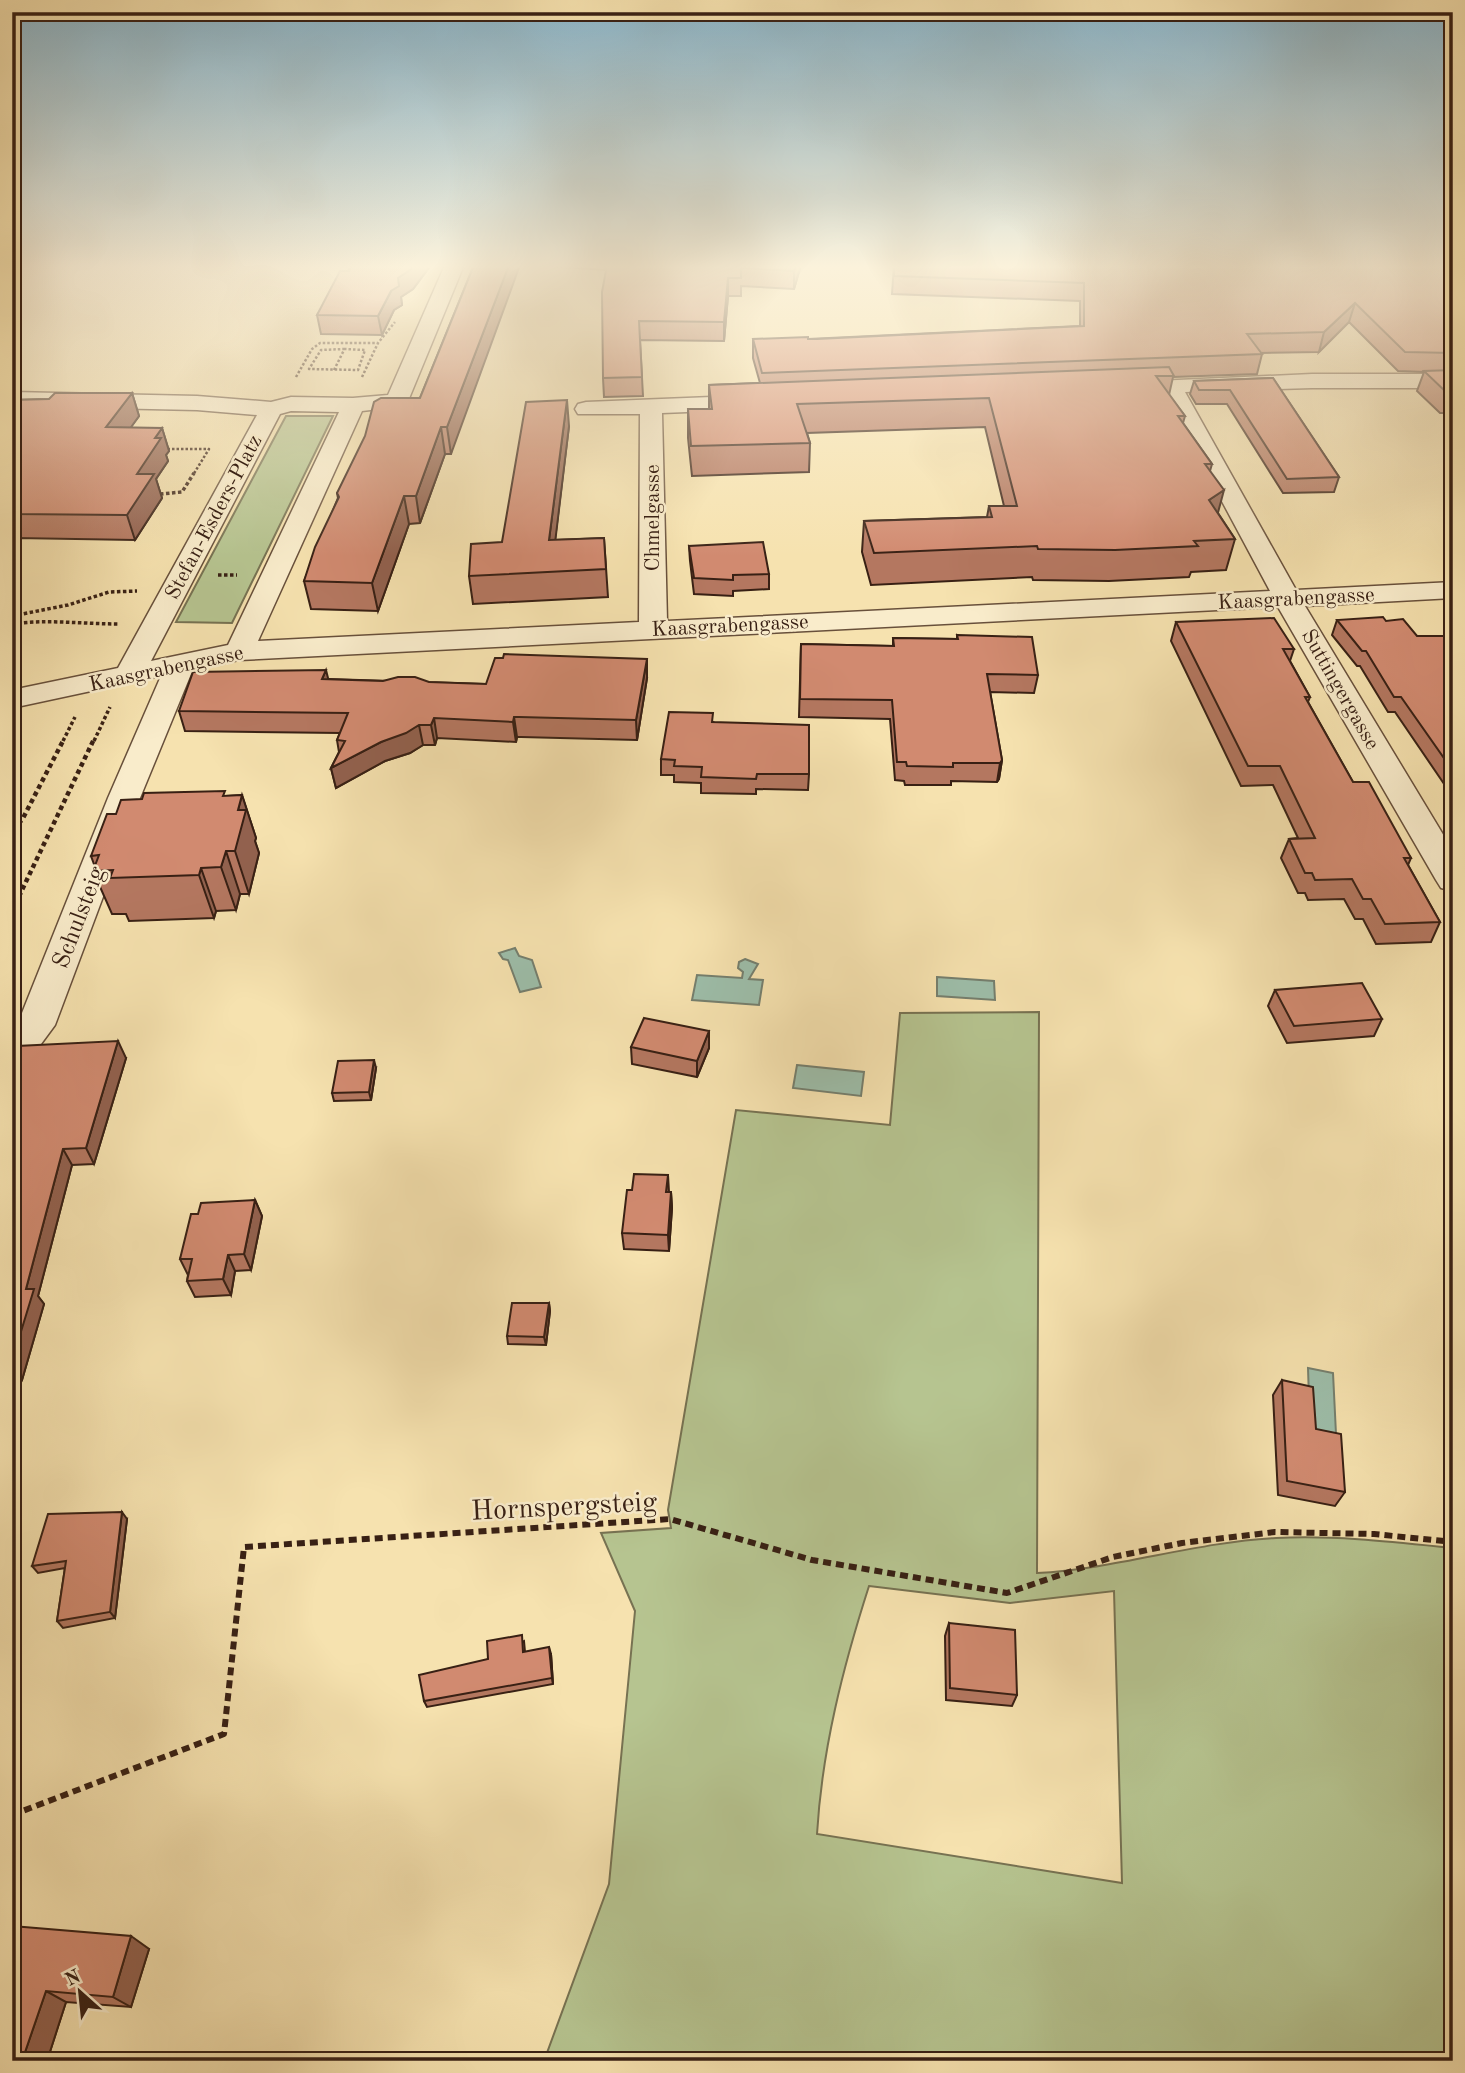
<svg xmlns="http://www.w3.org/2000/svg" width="1465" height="2073" viewBox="0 0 1465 2073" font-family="'Old Standard TT',serif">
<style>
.green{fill:#b6c490;stroke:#777252;stroke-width:2;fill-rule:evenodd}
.water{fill:#9dbeaa;stroke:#757f6e;stroke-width:2}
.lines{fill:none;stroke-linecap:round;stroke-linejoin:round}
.minor-casing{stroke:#68503b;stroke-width:3}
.path-far3{stroke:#382014;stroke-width:2.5;stroke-dasharray:2.5 2;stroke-linecap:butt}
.path-far2{stroke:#382014;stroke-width:3.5;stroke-dasharray:3.5 2.5;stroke-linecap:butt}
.path-far1{stroke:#382014;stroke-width:4.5;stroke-dasharray:4.5 3.5;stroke-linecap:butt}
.path{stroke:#382014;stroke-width:6;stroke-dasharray:8 5;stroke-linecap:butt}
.minor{fill:#f9eccb;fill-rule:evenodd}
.wall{fill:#b47760;stroke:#382014;stroke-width:2}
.shaded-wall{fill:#92614e;stroke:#382014;stroke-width:2}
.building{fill:#d18a70;stroke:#382014;stroke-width:2}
.labels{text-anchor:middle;stroke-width:5;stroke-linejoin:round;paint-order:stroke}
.far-street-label{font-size:21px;fill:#382014;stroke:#f9eccb}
.street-label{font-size:24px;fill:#382014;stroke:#f9eccb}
.near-street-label{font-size:28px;fill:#382014;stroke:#f9eccb}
</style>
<rect width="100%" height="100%" fill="#f6e2af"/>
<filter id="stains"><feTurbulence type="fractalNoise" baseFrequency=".00286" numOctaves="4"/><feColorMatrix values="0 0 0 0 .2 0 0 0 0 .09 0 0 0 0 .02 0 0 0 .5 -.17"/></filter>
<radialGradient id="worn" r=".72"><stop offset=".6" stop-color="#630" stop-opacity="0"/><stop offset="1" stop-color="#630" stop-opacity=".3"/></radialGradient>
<path class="green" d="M 286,416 L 333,416 L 232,623 L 176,622 Z
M 1039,1012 L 1037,1573 C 1117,1569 1195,1542 1276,1538 C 1335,1535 1395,1542 1453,1548 L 1453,2061 L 544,2061 L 609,1884 L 635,1611 L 601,1533 L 671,1528 L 668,1510 L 736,1110 L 890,1125 L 900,1013 ZM 869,1586 L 1010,1603 L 1114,1591 L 1122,1883 L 817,1834 C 822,1749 843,1667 869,1586 Z"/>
<path class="water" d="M 515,948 L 519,956 L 532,960 L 541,987 L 520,992 L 508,960 L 503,959 L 499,953 Z
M 745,959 L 758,964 L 749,979 L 763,980 L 759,1005 L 692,1000 L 697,975 L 742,978 L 743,972 L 738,968 L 739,962 Z
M 937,977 L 994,981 L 995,1000 L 937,996 Z
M 797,1065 L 864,1072 L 861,1096 L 793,1088 Z
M 1308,1368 L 1333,1373 L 1336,1434 L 1310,1429 Z"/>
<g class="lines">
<g class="minor-casing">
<path id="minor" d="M 445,265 L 464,265 L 408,401 L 405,406 L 362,411 L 258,641 L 639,622 L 640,414 L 578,414 L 575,409 L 578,404 L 586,402 L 762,395 L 770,397 L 773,402 L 770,407 L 762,409 L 662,413 L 667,621 L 1270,591 L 1164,393 L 1111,393 L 1108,388 L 1111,383 L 1312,374 L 1453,374 L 1453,388 L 1312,388 L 1185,392 L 1296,590 L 1453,582 L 1453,598 L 1305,606 L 1453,851 L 1453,891 L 1441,888 L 1436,880 L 1278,607 L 239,660 L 193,669 L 140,798 L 55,1025 L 41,1044 L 12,1055 L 12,1025 L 20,1018 L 108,798 L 161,676 L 12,708 L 12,690 L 118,668 L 257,415 L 197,410 L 12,406 L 12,392 L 197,396 L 271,402 L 291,397 L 353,398 L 388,395 ZM 291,411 L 339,412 L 228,645 L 151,661 L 280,414 Z"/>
</g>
<path class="path-far3" d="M 344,349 L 365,350 L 358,370 L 309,369 L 321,350 Z
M 334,370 L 344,350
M 296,377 L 312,349 L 320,343 L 378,343
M 362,377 L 378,343 L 395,322
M 163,449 L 209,449 L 193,475"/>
<path class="path-far2" d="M 160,494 L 182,492 L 194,473
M 218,575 L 237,575
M 12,616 L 68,605 L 109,592 L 137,591
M 12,624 C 47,619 83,624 119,624
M 63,741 L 75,717
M 94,741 L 110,707"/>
<path class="path-far1" d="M 12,828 L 22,820 L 64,739
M 12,911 L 94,739"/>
<path class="path" d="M 12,1815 L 224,1734 L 244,1547 L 670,1519 L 812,1560 L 1007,1593 L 1113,1557 L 1182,1543 L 1275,1532 L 1374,1534 L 1453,1542"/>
<use href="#minor" class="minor"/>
</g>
<path class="wall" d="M 352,265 L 431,265 L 413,289 L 401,297 L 402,305 L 394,310 L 382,335 L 321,334 L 317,315 Z
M 474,265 L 451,454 L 445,454 L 420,523 L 409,524 L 378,611 L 311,609 L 304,581 L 338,498 L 337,493 L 420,398 Z
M 533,265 L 801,265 L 794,289 L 741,286 L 741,296 L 728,296 L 724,341 L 640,340 L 643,396 L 604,397 L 603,378 L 606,270 Z
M 894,265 L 1453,265 L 1453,413 L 1440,413 L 1417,391 L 1424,372 L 1398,371 L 1349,322 L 1319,352 L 1261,353 L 1262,354 L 1257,374 L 1173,377 L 1169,395 L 1185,416 L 1183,423 L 1212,464 L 1210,471 L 1218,513 L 1235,539 L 1226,570 L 1191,572 L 1189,577 L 1109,581 L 1033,580 L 1032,577 L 871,585 L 862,552 L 864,521 L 987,517 L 989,506 L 1004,506 L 985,427 L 807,433 L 810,443 L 809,472 L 692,476 L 688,438 L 688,409 L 709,409 L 709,385 L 760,383 L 753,358 L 753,339 L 808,339 L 1080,326 L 1080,301 L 892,294 Z
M 1273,378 L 1339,477 L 1334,492 L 1283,493 L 1227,404 L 1196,404 L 1190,394 L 1194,381 Z
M 132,393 L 139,416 L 130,428 L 162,428 L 169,451 L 166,455 L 168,461 L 156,479 L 162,498 L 135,540 L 16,538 L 12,543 L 12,400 L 49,399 Z
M 569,426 L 555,540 L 604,538 L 608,597 L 473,604 L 469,576 L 502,542 Z
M 689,546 L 769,574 L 769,589 L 733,591 L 733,596 L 694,594 L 690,561 Z
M 1337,620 L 1386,621 L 1417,636 L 1453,636 L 1453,797 L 1395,712 L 1388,712 L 1360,666 L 1357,666 L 1332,635 Z
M 1176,622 L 1294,649 L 1290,661 L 1310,697 L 1308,702 L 1353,782 L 1411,858 L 1408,865 L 1440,922 L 1431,942 L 1376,944 L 1363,919 L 1355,919 L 1344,899 L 1308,900 L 1305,893 L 1298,893 L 1281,858 L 1289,839 L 1298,838 L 1273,785 L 1241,786 L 1171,641 Z
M 957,635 L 1038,675 L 1034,693 L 990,692 L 1002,760 L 999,779 L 997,782 L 951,781 L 951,785 L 905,785 L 904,781 L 895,780 L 890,719 L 799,717 L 801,644 L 893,646 L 893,638 L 957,639 Z
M 647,678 L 637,740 L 521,737 L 517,737 L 516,742 L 437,738 L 435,745 L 423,745 L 410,753 L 385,761 L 336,788 L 331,768 L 339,752 L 337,740 L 340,733 L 185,731 L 179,711 L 328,679 L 486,684 Z
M 713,722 L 809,774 L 808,790 L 756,789 L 756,794 L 701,793 L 701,783 L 674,782 L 674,775 L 661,775 L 661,759 Z
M 242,795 L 256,838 L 255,841 L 259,853 L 249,894 L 240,894 L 236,910 L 216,911 L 214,918 L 129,921 L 126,914 L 112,914 L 93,871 L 95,867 L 91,856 L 226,796 Z
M 1275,990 L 1382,1019 L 1374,1036 L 1287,1043 L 1268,1006 Z
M 709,1031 L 709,1048 L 697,1077 L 632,1064 L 631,1047 Z
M 12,1058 L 126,1058 L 94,1164 L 72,1165 L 38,1296 L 44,1304 L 22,1380 L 12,1381 Z
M 376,1068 L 371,1100 L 334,1101 L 332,1093 Z
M 669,1192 L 671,1192 L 672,1208 L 669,1251 L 624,1249 L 622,1233 Z
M 255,1200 L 262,1216 L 251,1270 L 235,1271 L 231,1295 L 195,1297 L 187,1281 L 188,1275 L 180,1259 L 198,1214 Z
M 549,1303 L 550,1311 L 546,1345 L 508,1344 L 507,1336 Z
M 1282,1380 L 1316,1429 L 1345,1492 L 1335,1506 L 1278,1495 L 1273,1395 Z
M 127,1519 L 115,1618 L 63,1628 L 57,1621 L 65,1568 L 38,1573 L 32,1566 Z
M 949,1623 L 1017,1695 L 1012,1706 L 946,1700 L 945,1636 Z
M 524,1641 L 525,1652 L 551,1654 L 553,1684 L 427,1707 L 424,1701 L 488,1659 Z
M 12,1926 L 149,1949 L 131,2007 L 66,2002 L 47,2061 Z"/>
<path class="shaded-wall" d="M 414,265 L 431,265 L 413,289 L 401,297 L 402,305 L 394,310 L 382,335 L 378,316 L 398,278 Z
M 509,265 L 520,265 L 451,454 L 447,427 Z
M 796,265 L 801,265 L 794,289 L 794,271 Z
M 728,278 L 728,296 L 724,341 L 724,322 Z
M 1355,303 L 1349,322 L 1319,352 L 1324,332 Z
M 132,393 L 139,416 L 114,451 L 106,427 Z
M 567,400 L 569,426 L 552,568 L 549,540 Z
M 441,427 L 445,454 L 420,523 L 416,496 Z
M 162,428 L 169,451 L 166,455 L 168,461 L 156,479 L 162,498 L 135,540 L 127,515 L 137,474 L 155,438 Z
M 1224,490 L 1216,520 L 1209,500 Z
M 404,496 L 409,524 L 378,611 L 372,583 Z
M 12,529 L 16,538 L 12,543 Z
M 647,659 L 647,678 L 637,740 L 636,720 Z
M 326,670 L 331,690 L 322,679 Z
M 514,717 L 517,737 L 516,742 L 513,722 Z
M 434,718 L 437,738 L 435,745 L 431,725 Z
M 419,725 L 423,745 L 410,753 L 385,761 L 336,788 L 331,768 L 381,742 Z
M 1002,760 L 999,779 L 997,782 L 1000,763 Z
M 242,795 L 256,838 L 255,841 L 259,853 L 249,894 L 235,851 L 238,810 Z
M 226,851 L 240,894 L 236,910 L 221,867 Z
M 201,868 L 216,911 L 214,918 L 199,875 Z
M 709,1031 L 709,1048 L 697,1077 L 697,1061 Z
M 118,1041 L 126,1058 L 94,1164 L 86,1148 Z
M 374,1060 L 376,1068 L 371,1100 L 369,1092 Z
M 63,1149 L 72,1165 L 38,1296 L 44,1304 L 22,1380 L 12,1366 L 12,1361 L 26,1289 Z
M 668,1175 L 669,1192 L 666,1192 Z
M 671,1192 L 672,1208 L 669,1251 L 668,1235 Z
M 255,1200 L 262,1216 L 251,1270 L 244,1254 Z
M 228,1255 L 235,1271 L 231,1295 L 223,1279 Z
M 549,1303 L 550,1311 L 546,1345 L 544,1337 Z
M 122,1512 L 127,1519 L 115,1618 L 110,1612 Z
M 549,1647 L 551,1654 L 553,1684 L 552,1678 Z
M 131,1936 L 149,1949 L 131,2007 L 113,1997 Z
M 46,1991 L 66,2002 L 47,2061 L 22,2061 Z"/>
<path class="building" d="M 352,265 L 414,265 L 410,270 L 398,278 L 399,286 L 391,291 L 378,316 L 317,315 L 340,271 L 349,271 Z
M 474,265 L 509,265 L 447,427 L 441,427 L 416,496 L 404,496 L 372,583 L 304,581 L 315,547 L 339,497 L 337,493 L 365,436 L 374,402 L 381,398 L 420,398 Z
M 607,265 L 796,265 L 794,271 L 741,268 L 741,278 L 728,278 L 724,322 L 639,321 L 642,377 L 603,378 L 602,292 Z
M 894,265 L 1453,265 L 1453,353 L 1405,352 L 1355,303 L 1324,332 L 1247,334 L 1262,354 L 762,373 L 753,339 L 808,337 L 808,339 L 817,339 L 1084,326 L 1084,283 L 894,276 Z
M 1169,367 L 1174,376 L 1156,376 L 1185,416 L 1178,416 L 1212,464 L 1205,464 L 1224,490 L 1209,500 L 1235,539 L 1194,541 L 1198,546 L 1115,550 L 1038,549 L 1037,546 L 874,553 L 864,521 L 992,517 L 989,506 L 1017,506 L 989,398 L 797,404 L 810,443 L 691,446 L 688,409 L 712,409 L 709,385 Z
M 1453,370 L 1453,393 L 1447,393 L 1424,371 Z
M 1273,378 L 1339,477 L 1287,479 L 1230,390 L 1199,390 L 1194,381 Z
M 55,393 L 132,393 L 106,427 L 162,428 L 155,438 L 161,438 L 137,474 L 154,474 L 127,515 L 12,514 L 12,400 L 49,399 Z
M 567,400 L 549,540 L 604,538 L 606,569 L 469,576 L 471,544 L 502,542 L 526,402 Z
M 763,542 L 769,574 L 733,575 L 733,580 L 694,578 L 689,546 Z
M 1383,617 L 1386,621 L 1403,619 L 1417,636 L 1453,636 L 1453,703 L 1445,703 L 1453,713 L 1453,771 L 1401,697 L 1394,697 L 1366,651 L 1362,651 L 1337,620 Z
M 1274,618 L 1294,649 L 1283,649 L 1310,697 L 1305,697 L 1353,782 L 1369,782 L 1411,858 L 1404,858 L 1440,922 L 1385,924 L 1371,899 L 1363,899 L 1352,879 L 1315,880 L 1312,873 L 1305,873 L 1289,839 L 1315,838 L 1280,766 L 1248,766 L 1176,622 Z
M 957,635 L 1032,637 L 1038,675 L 987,674 L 1002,760 L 1000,763 L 953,763 L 953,767 L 907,766 L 906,762 L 897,762 L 892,700 L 800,699 L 801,644 L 894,646 L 893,638 L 958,639 Z
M 504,654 L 647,659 L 636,720 L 519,717 L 514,717 L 513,722 L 434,718 L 431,725 L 419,725 L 406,733 L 381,742 L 331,768 L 345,741 L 337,740 L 348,713 L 179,711 L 193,672 L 326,670 L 322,679 L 383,681 L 398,677 L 415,677 L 429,682 L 486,684 L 495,658 L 503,658 Z
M 669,712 L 713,713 L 712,722 L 809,725 L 809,774 L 757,774 L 756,779 L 701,777 L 702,767 L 674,766 L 675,760 L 661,759 Z
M 225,791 L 223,796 L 242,795 L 238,810 L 246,810 L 235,851 L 226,851 L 221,867 L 201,868 L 199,875 L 110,878 L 113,870 L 93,871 L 99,855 L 91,856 L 107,814 L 116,814 L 121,800 L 142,799 L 144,793 Z
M 1362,983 L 1382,1019 L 1294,1026 L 1275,990 Z
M 644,1018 L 709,1031 L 697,1061 L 631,1047 Z
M 118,1041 L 86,1148 L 63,1149 L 26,1289 L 34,1289 L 12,1361 L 12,1058 L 17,1046 Z
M 374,1060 L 369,1092 L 332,1093 L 338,1061 Z
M 634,1174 L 668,1175 L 666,1192 L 671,1192 L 668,1235 L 622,1233 L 627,1190 L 632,1190 Z
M 255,1200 L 244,1254 L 228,1255 L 223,1279 L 187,1281 L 192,1259 L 180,1259 L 191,1214 L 198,1214 L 201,1203 Z
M 512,1303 L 549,1303 L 544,1337 L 507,1336 Z
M 1282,1380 L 1313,1387 L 1316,1429 L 1341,1434 L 1345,1492 L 1287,1481 Z
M 122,1512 L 110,1612 L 57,1621 L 66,1561 L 32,1566 L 48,1514 Z
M 949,1623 L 1015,1630 L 1017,1695 L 950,1688 Z
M 522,1635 L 523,1652 L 549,1647 L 552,1678 L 424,1701 L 419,1675 L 488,1659 L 487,1641 Z
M 12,1926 L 131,1936 L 113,1997 L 46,1991 L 22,2061 L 12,2061 Z"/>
<linearGradient id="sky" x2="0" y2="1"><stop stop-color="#8ab8cf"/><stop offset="0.48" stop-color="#fbf2db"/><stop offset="1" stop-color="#fbf2db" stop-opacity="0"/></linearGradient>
<rect width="1465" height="556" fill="url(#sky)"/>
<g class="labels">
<g class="far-street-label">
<text transform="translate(213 517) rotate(-62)" y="7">Stefan-Esders-Platz</text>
<text transform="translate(652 518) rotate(-90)" y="7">Chmelgasse</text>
<text transform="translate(1296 598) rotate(-3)" y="7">Kaasgrabengasse</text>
<text transform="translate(730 625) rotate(-3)" y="7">Kaasgrabengasse</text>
<text transform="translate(166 668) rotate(-12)" y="7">Kaasgrabengasse</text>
<text transform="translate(1341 689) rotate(60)" y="7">Suttingergasse</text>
</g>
<g class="street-label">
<text transform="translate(78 917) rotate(-69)" y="8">Schulsteig</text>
</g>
<g class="near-street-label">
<text transform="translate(564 1505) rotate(-3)" y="10">Hornspergsteig</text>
</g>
</g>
<rect width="1465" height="2073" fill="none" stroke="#f6e2af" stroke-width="42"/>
<rect x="14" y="14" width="1437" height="2045" fill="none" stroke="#382014" stroke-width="3.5"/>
<rect x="21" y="21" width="1423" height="2031" fill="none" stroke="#382014" stroke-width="2"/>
<g transform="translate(80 1992) rotate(333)" stroke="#f9eccb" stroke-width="5" paint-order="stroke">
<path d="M0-5L12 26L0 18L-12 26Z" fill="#382014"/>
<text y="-10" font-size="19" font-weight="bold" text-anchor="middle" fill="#382014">N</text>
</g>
<rect width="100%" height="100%" filter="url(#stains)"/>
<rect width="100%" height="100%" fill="url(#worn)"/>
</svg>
